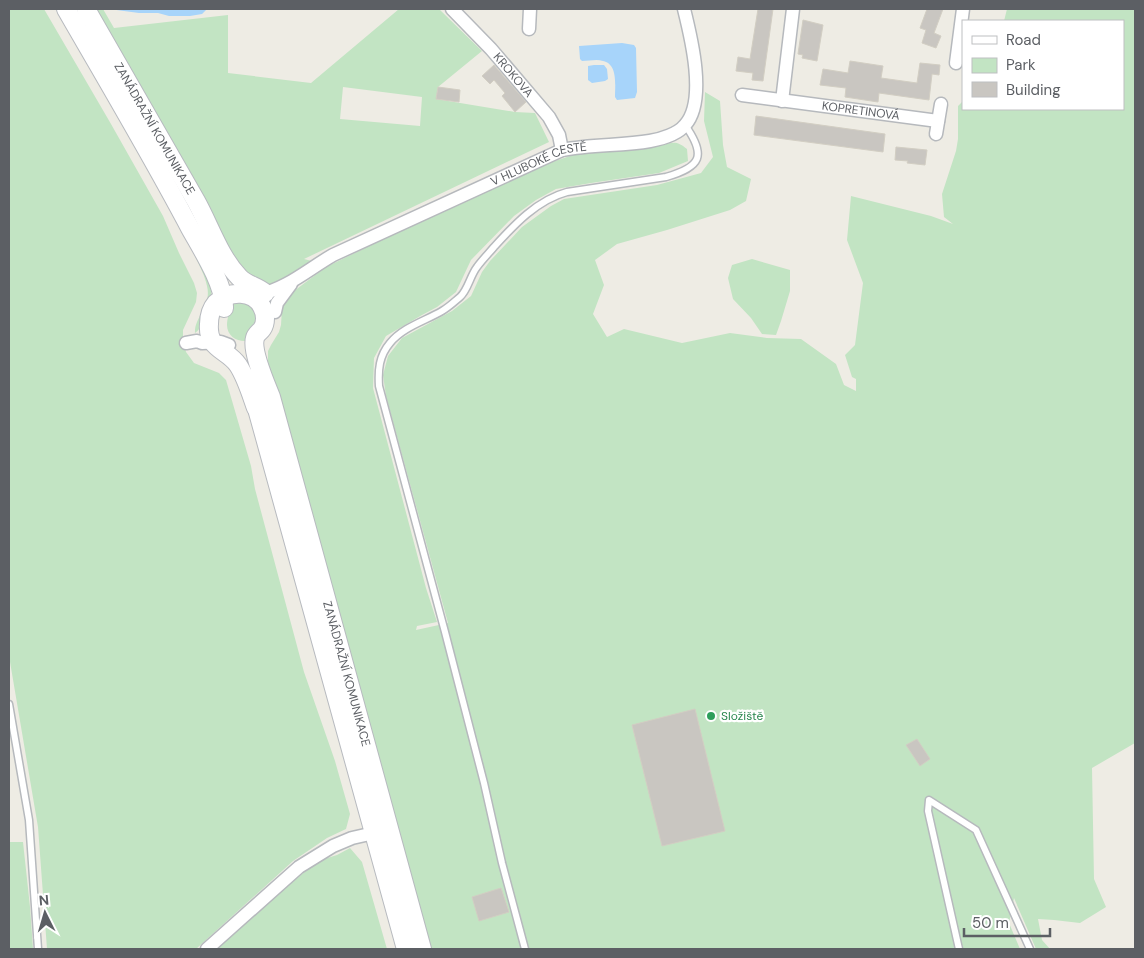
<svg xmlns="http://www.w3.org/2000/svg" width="1144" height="958" viewBox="0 0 1144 958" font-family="'DM Sans',sans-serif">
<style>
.green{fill:#c2e4c3;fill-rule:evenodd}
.water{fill:#a7d4fa}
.building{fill:#c9c6c1;stroke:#d2cec3}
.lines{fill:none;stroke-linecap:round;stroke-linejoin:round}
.service-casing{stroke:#b6b9bd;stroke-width:9}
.minor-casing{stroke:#b6b9bd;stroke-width:15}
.secondary-casing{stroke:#b7babf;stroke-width:20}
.service{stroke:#fff;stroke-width:6}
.minor{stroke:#fff;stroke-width:12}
.secondary{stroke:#fff;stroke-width:18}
.leisure-dot{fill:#2e9e5b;stroke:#fff;stroke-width:2}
.labels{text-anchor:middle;stroke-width:4.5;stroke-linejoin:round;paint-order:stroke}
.street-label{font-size:12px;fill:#5c5f64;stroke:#fff}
.leisure-label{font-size:12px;fill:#27864d;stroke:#fff;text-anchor:start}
</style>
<rect width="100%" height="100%" fill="#eeece4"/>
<path class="green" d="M 9,9 L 44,9 L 111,124 L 163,216 L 179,253 L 194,283 L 197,293 L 196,302 L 183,330 L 183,339 L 186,352 L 194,363 L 219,373 L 226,380 L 251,466 L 255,489 L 304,672 L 335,761 L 350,814 L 346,829 L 327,838 L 293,861 L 196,949 L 47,949 L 38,827 L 9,656 Z
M 56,9 L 59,9 C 97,76 137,142 174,209 C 183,226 191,243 199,260 C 203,269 209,279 211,288 C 213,299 205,327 195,333 C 194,317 212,306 207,286 C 205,276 200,267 196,258 C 187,238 177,219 166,200 C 131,136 93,73 56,9 Z
M 93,9 L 103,9 L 114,28 L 228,15 L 228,73 L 311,83 L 399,9 L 439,9 L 482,51 L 438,87 L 436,99 L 515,112 L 535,113 L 549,142 L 304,259 L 316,262 L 268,288 L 244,275 ZM 343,87 L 422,97 L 420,126 L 340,119 Z
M 1007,9 L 1135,9 L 1135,743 L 1092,768 L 1094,879 L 1106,907 L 1080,923 L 1054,920 L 1038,919 L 1042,940 L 1050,949 L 1036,949 L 1014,898 L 1009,923 L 1020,949 L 431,949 L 268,362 L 268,351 L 271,345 L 279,332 L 281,325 L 282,308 L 288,297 L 294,291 L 326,267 L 522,172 L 576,154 L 663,145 C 674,142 677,141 687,149 L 688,161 L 659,173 L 591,183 L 556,189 L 536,200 L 514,216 L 471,260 L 456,292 L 437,307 L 422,315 L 386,336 L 374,358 L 373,388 L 426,588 L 437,622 L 417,626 L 416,630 L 448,623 L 386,396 L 383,375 L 388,356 L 402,338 L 452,311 L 471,296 L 482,272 L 490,261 L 522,227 L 551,206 L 564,199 L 657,185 L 701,173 L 713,157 L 704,121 L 705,92 L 720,101 L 723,145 L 727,167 L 751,179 L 746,201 L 730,210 L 667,230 L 617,244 L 595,260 L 604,285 L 593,314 L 607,337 L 624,329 L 682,343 L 730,333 L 767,338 L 801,339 L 836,364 L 844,385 L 856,391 L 856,379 L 852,377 L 845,355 L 855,345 L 863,283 L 847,240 L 851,196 L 931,216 L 953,224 L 944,217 L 942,194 L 956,151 L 958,139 L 958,106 L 963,101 L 963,109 L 1123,109 L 1123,21 L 1004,21 Z
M 752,259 L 790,270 L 790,291 L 781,321 L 776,335 L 762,334 L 751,318 L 733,299 L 728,278 L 732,265 Z
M 240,302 C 265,306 254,326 247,341 C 237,342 227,336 227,325 C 227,318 230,312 230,304 Z
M 9,842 L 23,842 L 30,907 L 33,949 L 9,949 Z
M 350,848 L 362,862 L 387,949 L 214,949 L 302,874 L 321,860 L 337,855 Z"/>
<path class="water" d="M 109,9 L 207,9 L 202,14 L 190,16 L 169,16 L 158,13 L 139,13 Z
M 622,43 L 634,45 L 636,48 L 637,92 L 635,98 L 617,100 L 615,97 C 615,85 618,64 603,61 C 597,59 589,61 582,61 L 580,59 L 579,46 Z
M 594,65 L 604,65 L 607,69 L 608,79 L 605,81 L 592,83 L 588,80 L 588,66 Z"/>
<path class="building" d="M 758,9 L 773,9 L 763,81 L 752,80 L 753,73 L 736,71 L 738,57 L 750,59 Z
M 927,9 L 943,9 L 934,33 L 941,36 L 936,48 L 922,43 L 926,30 L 920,28 Z
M 803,20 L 823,25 L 817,61 L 802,58 L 803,55 L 798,54 Z
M 850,61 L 883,66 L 881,78 L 917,83 L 920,63 L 940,65 L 939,75 L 932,74 L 929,100 L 879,93 L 878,102 L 845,97 L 846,88 L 820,85 L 823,69 L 848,73 Z
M 494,65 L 526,102 L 515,112 L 502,96 L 505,93 L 494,80 L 490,84 L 482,76 Z
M 438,87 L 460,90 L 459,102 L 436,99 Z
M 756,116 L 885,134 L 883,152 L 754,135 Z
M 896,147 L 927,150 L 925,165 L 907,163 L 908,161 L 895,160 Z
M 695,709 L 725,831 L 662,846 L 632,725 Z
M 917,739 L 930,759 L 920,766 L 906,745 Z
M 501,888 L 509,912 L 479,921 L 472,897 Z"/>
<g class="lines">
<g class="service-casing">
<path id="service" d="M 9,704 L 29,820 L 38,949
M 525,949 L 502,863 L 484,783 L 445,632 L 379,386 C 378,370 379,356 390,343 C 403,327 425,321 442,311 C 449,307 454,302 460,297 C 468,290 470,276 477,267 C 482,260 489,253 494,247 C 514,225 537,200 567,192 L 666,177 C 701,167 707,156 685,125
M 959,949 L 928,811 L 929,800 L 976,830 L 1030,949"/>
</g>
<g class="minor-casing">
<g id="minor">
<path id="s1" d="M 452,9 L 491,49 L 549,117 L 559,135 L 562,150"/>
<path d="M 529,29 L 530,9"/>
<path d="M 956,63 L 963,9"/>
<path id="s2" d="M 742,95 L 938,121"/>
<path d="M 782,101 L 793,9"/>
<path d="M 936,134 L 941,104"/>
<path id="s3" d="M 258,295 C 288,288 307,270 333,255 L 562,150 C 592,144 622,146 650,141 C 661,139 678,134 685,125 C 707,101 691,37 684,9"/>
<path d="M 275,312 L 277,303 L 291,284"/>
<path d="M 186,343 L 197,341 L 202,343 L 221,342 L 229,345"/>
<path d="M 207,949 L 299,867 L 333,846 L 352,838 L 374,833"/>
</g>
</g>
<g class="secondary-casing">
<g id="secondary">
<path d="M 66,9 C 108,82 151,154 190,228 C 201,248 225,285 224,308"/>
<path id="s4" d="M 86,9 C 123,73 159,137 196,201 C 210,226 219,256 239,277 C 246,285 257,286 265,293"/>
<path d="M 254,398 L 406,949"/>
<path id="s5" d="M 256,408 C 251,394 246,377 238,365 C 227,349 207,350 209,324 C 209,317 211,309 216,303 C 229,290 254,290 262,307 C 266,314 266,323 262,329 C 260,332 256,334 255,338 C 251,351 266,384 271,397 L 422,949"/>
</g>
</g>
<use href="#service" class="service"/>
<use href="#minor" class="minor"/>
<use href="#secondary" class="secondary"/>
</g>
<circle class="leisure-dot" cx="711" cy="716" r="5"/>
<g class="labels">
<g class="street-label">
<text dy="4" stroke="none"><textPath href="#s1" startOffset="90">KROKOVA</textPath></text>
<text dy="4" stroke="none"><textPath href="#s2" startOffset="120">KOPRETINOVÁ</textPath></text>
<text dy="4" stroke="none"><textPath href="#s4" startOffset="138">ZANÁDRAŽNÍ KOMUNIKACE</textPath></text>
<text dy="4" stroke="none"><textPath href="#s3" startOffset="311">V HLUBOKÉ CESTĚ</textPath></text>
<text dy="4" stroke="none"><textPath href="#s5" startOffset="559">ZANÁDRAŽNÍ KOMUNIKACE</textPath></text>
</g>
<g class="leisure-label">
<text x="721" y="720">Složiště</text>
</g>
</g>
<rect width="1144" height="958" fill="none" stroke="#5c5f64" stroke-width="20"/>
<rect x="962" y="20" width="162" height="90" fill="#ffffff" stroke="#bebfc1"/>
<rect x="972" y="36" width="25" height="8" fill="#ffffff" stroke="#bebfc1"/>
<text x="1006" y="45" font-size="15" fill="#5c5f64">Road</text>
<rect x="972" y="58" width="25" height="15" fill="#c2e4c3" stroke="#bebfc1"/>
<text x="1006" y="70" font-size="15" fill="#5c5f64">Park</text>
<rect x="972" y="82" width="25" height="15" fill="#c9c6c1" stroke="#bebfc1"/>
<text x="1006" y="95" font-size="15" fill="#5c5f64">Building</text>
<g transform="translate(45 913) rotate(355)" stroke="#ffffff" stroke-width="4" paint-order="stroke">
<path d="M0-4L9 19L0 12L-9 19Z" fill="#5c5f64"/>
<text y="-8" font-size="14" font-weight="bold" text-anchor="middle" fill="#5c5f64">N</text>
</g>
<path d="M964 928v8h86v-8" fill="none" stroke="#5c5f64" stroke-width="2.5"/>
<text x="972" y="928" font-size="15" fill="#5c5f64" stroke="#ffffff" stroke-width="4" paint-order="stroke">50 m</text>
</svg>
